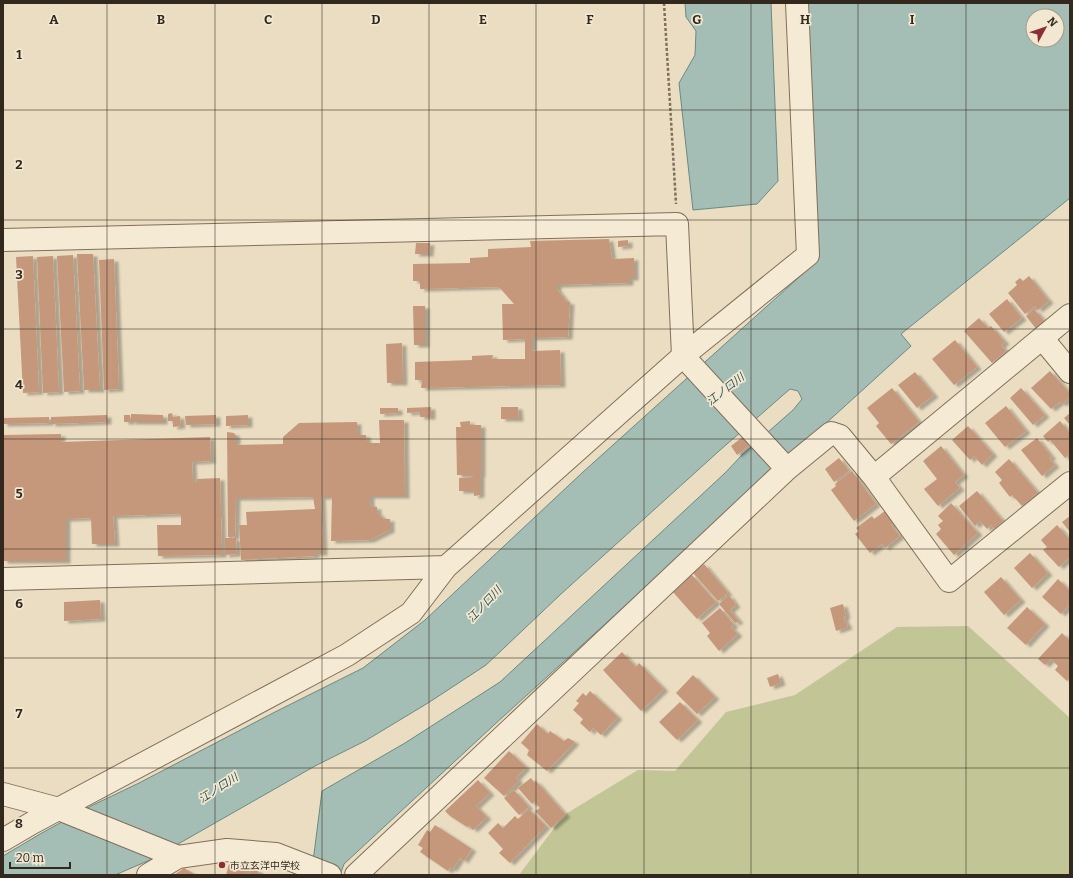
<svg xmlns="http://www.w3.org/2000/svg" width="1073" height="878" viewBox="0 0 1073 878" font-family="Bitter,'Noto Sans JP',serif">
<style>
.green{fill:#c2c697}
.water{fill:#a4bdb5;stroke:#6c8a82;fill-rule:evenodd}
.building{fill:#c5987b;filter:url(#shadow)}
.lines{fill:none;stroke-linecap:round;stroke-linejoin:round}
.minor-casing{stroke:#826f5b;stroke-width:24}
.path{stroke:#826f5b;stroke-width:2.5;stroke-dasharray:3 2;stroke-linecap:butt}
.minor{stroke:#f5ebd4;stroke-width:22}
.grid{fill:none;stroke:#33281e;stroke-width:1;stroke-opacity:0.55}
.poi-dot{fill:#8b3032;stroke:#f2e8d1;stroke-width:1.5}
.labels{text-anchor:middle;stroke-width:3.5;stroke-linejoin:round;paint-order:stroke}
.poi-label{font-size:10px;fill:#33281e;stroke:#f2e8d1;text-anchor:start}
.water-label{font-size:11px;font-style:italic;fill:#2e514f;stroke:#f2e8d1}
.grid-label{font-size:13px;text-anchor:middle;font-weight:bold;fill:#33281e;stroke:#f2e8d1;stroke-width:3.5;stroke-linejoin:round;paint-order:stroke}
</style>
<defs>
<filter id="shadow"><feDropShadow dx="4.5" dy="2.5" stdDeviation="1" flood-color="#0004"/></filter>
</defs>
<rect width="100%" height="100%" fill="#eaddc2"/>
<path class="green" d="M 968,626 L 1070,718 L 1070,875 L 519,875 L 564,815 L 638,770 L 675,771 L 726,712 L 795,695 L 897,627 Z"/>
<path class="water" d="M 685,3 L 771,3 L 778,181 L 757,204 L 693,210 L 679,83 L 695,55 L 696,31 L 686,17 Z
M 804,3 L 1070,3 L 1070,198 L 901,334 L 911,346 L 494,725 L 344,864 L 340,875 L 309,875 L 314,854 L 322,791 L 405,743 L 500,682 L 725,473 L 743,454 L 793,410 L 802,399 L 798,391 L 790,389 L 719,451 L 561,594 L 486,665 L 428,703 L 365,741 L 315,766 L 150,860 L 115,875 L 3,875 L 3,856 L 40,834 L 91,806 L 139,783 L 273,713 L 363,668 L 425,620 L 583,472 L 807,270 ZM 1033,16 L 1057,16 L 1057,40 L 1033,40 Z"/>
<path class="building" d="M 609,239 L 612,259 L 634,258 L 634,278 L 629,278 L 629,283 L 557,285 L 557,289 L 567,302 L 570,302 L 568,337 L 532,338 L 532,351 L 560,350 L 561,385 L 421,388 L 422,380 L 415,380 L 415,362 L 472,360 L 472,356 L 493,355 L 492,359 L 525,359 L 525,339 L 503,340 L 502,304 L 514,304 L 499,287 L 420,289 L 420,281 L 413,281 L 413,264 L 470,263 L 470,258 L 488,257 L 488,249 L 531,247 L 530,241 Z
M 628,240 L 628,246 L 618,247 L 618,241 Z
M 416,243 L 430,243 L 429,254 L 415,254 Z
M 77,254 L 93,254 L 100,390 L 84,390 Z
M 73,255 L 80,391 L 64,392 L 57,256 Z
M 33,256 L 39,392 L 23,393 L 16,257 Z
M 53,256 L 59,392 L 43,393 L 37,257 Z
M 114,259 L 119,389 L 104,390 L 99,260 Z
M 1029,276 L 1049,301 L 1038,310 L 1035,306 L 1025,314 L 1008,293 L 1017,285 L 1015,282 L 1020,278 L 1023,281 Z
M 1007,299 L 1022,318 L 1004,332 L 989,314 Z
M 413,306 L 425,306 L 425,345 L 414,345 Z
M 1034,309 L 1046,323 L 1037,330 L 1026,316 Z
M 979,318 L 988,328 L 991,326 L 1005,342 L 1001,345 L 1006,351 L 992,363 L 964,331 Z
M 955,340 L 977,367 L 954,385 L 932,359 Z
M 402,343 L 403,383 L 387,383 L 386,344 Z
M 1050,371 L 1070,393 L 1070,398 L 1062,404 L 1060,402 L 1051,409 L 1031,388 Z
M 915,372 L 934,395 L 917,408 L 898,385 Z
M 892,388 L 919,422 L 891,444 L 876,426 L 879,423 L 867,408 Z
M 1021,388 L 1045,415 L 1033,425 L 1010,398 Z
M 1006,406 L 1026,431 L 1005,447 L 985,423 Z
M 431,407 L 431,417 L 420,417 L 420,412 L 407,413 L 407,408 Z
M 501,407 L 518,407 L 519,419 L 501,419 Z
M 380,408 L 398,408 L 398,413 L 380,414 Z
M 172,413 L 173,417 L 180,416 L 181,426 L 173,427 L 173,421 L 168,421 L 168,414 Z
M 1070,413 L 1070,425 L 1064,418 Z
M 131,414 L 163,415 L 163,422 L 131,422 Z
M 107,415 L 107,422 L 51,424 L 51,417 Z
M 124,415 L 130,415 L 130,422 L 124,422 Z
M 216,415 L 216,424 L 186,425 L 185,416 Z
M 248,415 L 248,425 L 226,426 L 226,416 Z
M 49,417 L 49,423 L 3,424 L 3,418 Z
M 379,420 L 404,420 L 405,496 L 370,496 L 370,503 L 372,507 L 377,507 L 377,512 L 384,519 L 390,519 L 390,530 L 370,540 L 331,541 L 332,497 L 321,497 L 323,553 L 315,553 L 315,556 L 241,560 L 239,525 L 247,525 L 246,512 L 315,509 L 313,497 L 236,498 L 235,536 L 231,538 L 236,538 L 237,554 L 225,555 L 225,538 L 231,538 L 228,537 L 227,432 L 234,433 L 236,436 L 236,445 L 283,444 L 283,437 L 299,423 L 357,422 L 357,435 L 366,435 L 367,443 L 380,443 Z
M 470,421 L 470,425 L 481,425 L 481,475 L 480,475 L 480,495 L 474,496 L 474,491 L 459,491 L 459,478 L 473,477 L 473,475 L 457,475 L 456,427 L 461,427 L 460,422 Z
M 1060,421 L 1070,433 L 1070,454 L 1065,458 L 1050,440 L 1048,442 L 1043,436 Z
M 968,426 L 993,454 L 982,465 L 974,456 L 970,460 L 952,440 Z
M 61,434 L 61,442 L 210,437 L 211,461 L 192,462 L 193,482 L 197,482 L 197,479 L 220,478 L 222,555 L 158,556 L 157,525 L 181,525 L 181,514 L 113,516 L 115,544 L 92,544 L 91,518 L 66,519 L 66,561 L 3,561 L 3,435 Z
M 745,435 L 751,444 L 737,455 L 731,446 Z
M 1037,438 L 1052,457 L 1049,458 L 1055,465 L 1042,476 L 1021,450 Z
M 941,446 L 964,475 L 955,482 L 960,488 L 938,506 L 924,489 L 937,479 L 923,461 Z
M 839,458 L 849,471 L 834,482 L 825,469 Z
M 1009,459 L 1038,493 L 1022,506 L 1012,495 L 1010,497 L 999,483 L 1002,480 L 995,472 Z
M 852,471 L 876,504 L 854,521 L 831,490 L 836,486 L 835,484 Z
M 977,491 L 1003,521 L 994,529 L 991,525 L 987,529 L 980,521 L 975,526 L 959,506 Z
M 951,503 L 978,533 L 954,555 L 936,534 L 941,529 L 938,525 L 943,521 L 938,516 Z
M 885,511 L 894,523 L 891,525 L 900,536 L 885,548 L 882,544 L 870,553 L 855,534 L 859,531 L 856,528 L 872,516 L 874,519 Z
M 1070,516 L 1070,532 L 1062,522 Z
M 1057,525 L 1070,540 L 1070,557 L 1059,567 L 1043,550 L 1047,547 L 1041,540 Z
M 1030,553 L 1048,573 L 1032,588 L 1014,568 Z
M 704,564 L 728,593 L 718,601 L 693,573 Z
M 691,574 L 716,602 L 697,619 L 672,591 Z
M 1001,577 L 1021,600 L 1004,615 L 984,592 Z
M 1058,579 L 1070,591 L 1070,604 L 1061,614 L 1042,597 Z
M 729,595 L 736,605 L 730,610 L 739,621 L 735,623 L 719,604 Z
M 100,600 L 101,619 L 64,621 L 64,602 Z
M 843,604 L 846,616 L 844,617 L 845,622 L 846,622 L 848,627 L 836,631 L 830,608 Z
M 1027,607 L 1045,624 L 1026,645 L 1007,628 Z
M 720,608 L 734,625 L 731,627 L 738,634 L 719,651 L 707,636 L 710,633 L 702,623 Z
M 1062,633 L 1070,641 L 1070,678 L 1067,681 L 1055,670 L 1058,666 L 1051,659 L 1045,665 L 1038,659 Z
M 622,652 L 636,667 L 639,663 L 664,689 L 641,711 L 603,670 Z
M 778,674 L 781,683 L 770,687 L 767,678 Z
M 693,675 L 715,697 L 697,714 L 676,693 Z
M 590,691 L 618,717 L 601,735 L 593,728 L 590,732 L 580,723 L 583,719 L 573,710 L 579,703 L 576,701 L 583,693 L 586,696 Z
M 680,702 L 698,720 L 677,740 L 659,722 Z
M 537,724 L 548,734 L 550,731 L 564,741 L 568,738 L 575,742 L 547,771 L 527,755 L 529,750 L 521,743 Z
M 509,751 L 526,767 L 516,778 L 519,781 L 504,796 L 484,778 Z
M 531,778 L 534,782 L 536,781 L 566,815 L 551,828 L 535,811 L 540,808 L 534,802 L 532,804 L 518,788 Z
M 478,780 L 490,793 L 476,806 L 487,817 L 473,830 L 469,826 L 467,827 L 450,816 L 445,811 Z
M 514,790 L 529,807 L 519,815 L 504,798 Z
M 529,809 L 546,826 L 510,863 L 499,853 L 503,849 L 488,833 L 498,823 L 503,828 L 515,816 L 518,819 Z
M 435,825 L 472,849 L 464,861 L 460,858 L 453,869 L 450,868 L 448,871 L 420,852 L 423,848 L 418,845 L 427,830 L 430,832 Z
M 229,864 L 248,867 L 246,875 L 226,875 Z
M 184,868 L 196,875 L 174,875 Z
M 252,868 L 259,871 L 257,875 L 248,875 Z"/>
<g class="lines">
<g class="minor-casing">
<path id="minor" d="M 3,240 L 677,224 L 683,356 L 787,469
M 1042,338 L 1070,372
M 874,477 L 1070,315
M 3,579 L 446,567 L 683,356 L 808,255 L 797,3
M 3,794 L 59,809 L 178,857
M 3,840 L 32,823 L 347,655 L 411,613 L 446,567
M 148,875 L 178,857 L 227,850 L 276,854 L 330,875
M 356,875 L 787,469 L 831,433 L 840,436 L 874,477 L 949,581 L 1070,483"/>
</g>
<path class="path" d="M 664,3 L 676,204"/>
<use href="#minor" class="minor"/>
</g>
<path class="grid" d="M 107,3 L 107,875M 215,3 L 215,875M 322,3 L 322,875M 429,3 L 429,875M 536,3 L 536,875M 644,3 L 644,875M 751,3 L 751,875M 858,3 L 858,875M 966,3 L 966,875M 3,110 L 1070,110M 3,220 L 1070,220M 3,329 L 1070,329M 3,439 L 1070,439M 3,549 L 1070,549M 3,658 L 1070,658M 3,768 L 1070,768"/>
<circle class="poi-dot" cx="222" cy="865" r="4"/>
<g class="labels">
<g class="poi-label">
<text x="230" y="869">市立玄洋中学校</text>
</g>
<g class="water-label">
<text transform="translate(725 389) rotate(-38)" y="4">江ノ口川</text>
<text transform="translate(484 604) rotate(-47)" y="4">江ノ口川</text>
<text transform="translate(218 788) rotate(-33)" y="4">江ノ口川</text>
</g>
</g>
<g class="grid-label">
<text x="54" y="24">A</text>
<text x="161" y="24">B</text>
<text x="268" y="24">C</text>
<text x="376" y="24">D</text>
<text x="483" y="24">E</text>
<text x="590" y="24">F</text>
<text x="697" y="24">G</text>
<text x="805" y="24">H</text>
<text x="912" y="24">I</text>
<text x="19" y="59">1</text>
<text x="19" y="169">2</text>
<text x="19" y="279">3</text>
<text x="19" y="389">4</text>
<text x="19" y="498">5</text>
<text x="19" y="608">6</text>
<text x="19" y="718">7</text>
<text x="19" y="828">8</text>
</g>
<rect width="1073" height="878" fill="none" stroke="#33281e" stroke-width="8"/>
<g transform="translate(1045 28) rotate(50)"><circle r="19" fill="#f2e8d1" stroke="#a69b89"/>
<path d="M0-3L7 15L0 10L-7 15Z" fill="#8b3032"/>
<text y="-6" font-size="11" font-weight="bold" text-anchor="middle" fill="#33281e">N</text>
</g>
<path d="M10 862v6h60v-6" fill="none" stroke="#33281e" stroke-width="2"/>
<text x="16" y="862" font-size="12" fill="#33281e" stroke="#f2e8d1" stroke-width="3" paint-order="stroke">20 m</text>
</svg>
